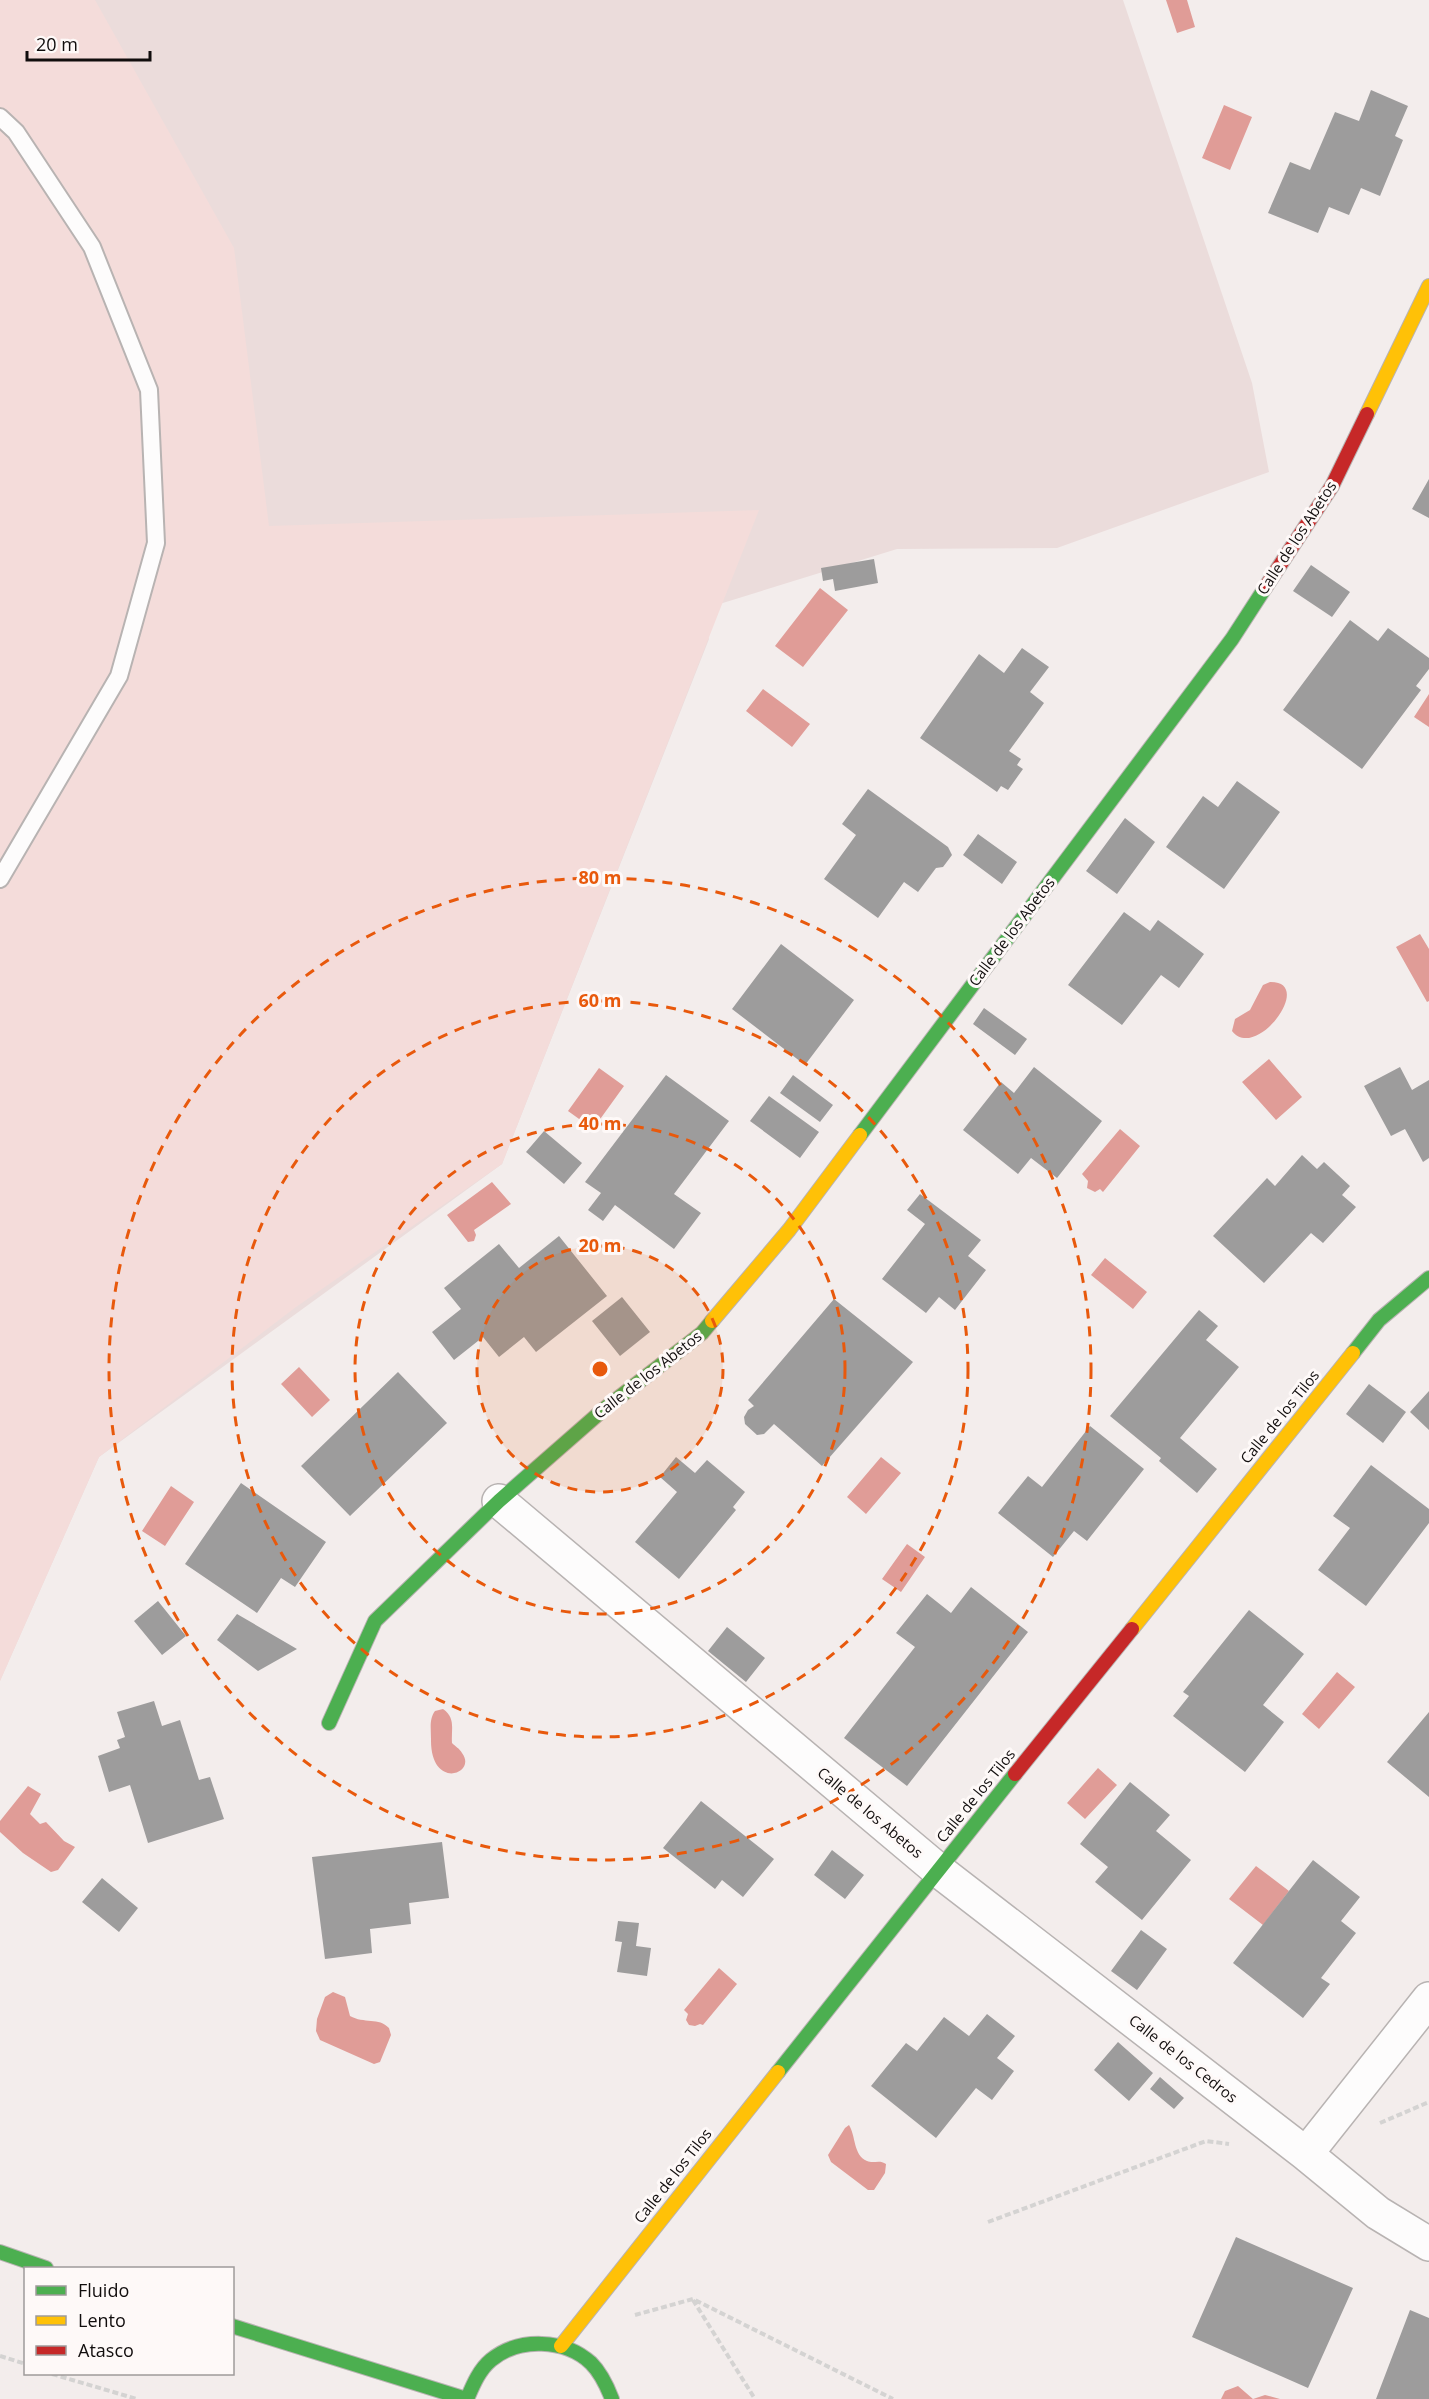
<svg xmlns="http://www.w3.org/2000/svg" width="1429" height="2399" viewBox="0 0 1429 2399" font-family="'Open Sans',sans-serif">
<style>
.built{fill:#ebdcdb}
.green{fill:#f4dcda}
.water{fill:#e09c97}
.building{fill:#9d9c9c}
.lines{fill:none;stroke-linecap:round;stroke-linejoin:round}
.lane-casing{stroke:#b8b3b2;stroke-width:20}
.street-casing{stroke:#b8b3b2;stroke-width:36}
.fast-casing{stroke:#b8b3b2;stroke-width:16}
.slow-casing{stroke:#b8b3b2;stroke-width:16}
.jam-casing{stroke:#b8b3b2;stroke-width:16}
.path{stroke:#d4d3d2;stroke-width:4;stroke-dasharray:6 3;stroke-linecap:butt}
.lane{stroke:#fdfcfc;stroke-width:16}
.street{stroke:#fdfcfc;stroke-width:33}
.fast{stroke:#4caf50;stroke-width:14}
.slow{stroke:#ffc107;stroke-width:14}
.jam{stroke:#c62828;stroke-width:14}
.ring{fill:none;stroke:#e8590c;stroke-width:3;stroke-dasharray:10 8}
.labels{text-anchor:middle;stroke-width:6;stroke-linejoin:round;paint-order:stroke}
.street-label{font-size:15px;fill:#110d0d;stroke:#fef9f8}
.centre{fill:#e8590c;stroke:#fef9f8;stroke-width:3}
.ring-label{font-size:18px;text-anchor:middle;font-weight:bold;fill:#e8590c;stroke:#fef9f8;stroke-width:6;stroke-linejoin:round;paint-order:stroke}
</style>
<rect width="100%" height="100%" fill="#f3edec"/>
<path class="built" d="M 0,0 L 1123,0 L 1252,383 L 1269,472 L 1057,548 L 897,549 L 697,611 L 709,639 L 502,1164 L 99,1457 L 0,1681 Z"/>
<path class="green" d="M 0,0 L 95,0 L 234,248 L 269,526 L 759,510 L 502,1164 L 296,1307 L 99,1457 L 0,1681 Z"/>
<path class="water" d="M 1166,0 L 1187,0 L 1195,27 L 1177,33 Z
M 1224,105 L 1252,117 L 1230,170 L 1202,158 Z
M 820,588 L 848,610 L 803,667 L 775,646 Z
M 763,689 L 810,724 L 792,747 L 746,711 Z
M 1429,694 L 1429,727 L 1414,717 Z
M 1420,934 L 1429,949 L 1429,1001 L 1427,1002 L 1396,947 Z
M 1270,982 C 1316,981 1256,1062 1232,1031 L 1235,1019 L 1250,1010 L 1263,985 Z
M 1269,1059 L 1302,1097 L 1276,1120 L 1242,1082 Z
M 599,1068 L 624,1086 L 593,1129 L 568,1111 Z
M 1120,1129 L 1140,1146 L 1103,1192 L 1100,1189 L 1095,1192 L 1087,1188 L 1088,1181 L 1082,1174 Z
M 492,1182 L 511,1204 L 474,1230 L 476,1235 L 474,1241 L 468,1242 L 447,1215 Z
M 1105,1258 L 1147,1292 L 1133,1309 L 1091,1275 Z
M 299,1367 L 330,1400 L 312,1417 L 281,1384 Z
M 881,1457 L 901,1473 L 866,1514 L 847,1497 Z
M 171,1486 L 194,1502 L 165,1546 L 142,1531 Z
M 907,1544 L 925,1557 L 901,1592 L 882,1579 Z
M 1337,1672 L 1355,1687 L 1319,1729 L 1302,1714 Z
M 443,1709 C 456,1718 451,1729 452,1743 C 455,1746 460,1749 462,1753 C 478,1774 430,1791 431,1739 C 431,1729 429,1719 435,1711 Z
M 1098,1768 L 1117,1785 L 1085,1819 L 1067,1803 Z
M 28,1786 L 41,1794 L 30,1814 L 40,1824 L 46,1822 L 64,1841 L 75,1847 L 58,1870 L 51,1872 L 23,1853 L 0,1832 L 0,1821 Z
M 1256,1866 L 1289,1891 L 1263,1925 L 1229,1899 Z
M 719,1968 L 737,1984 L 703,2025 L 700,2024 L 695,2026 L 689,2025 L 686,2020 L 688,2014 L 684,2010 Z
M 333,1992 L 345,1997 L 350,2016 C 364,2024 379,2017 389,2028 L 391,2035 L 380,2062 L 374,2064 L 320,2040 L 316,2031 L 317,2019 L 325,1997 Z
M 849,2125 C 856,2136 853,2155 867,2161 C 874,2164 879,2159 886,2164 L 885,2173 L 874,2190 L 868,2190 L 831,2162 L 828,2155 L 845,2128 Z
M 1238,2386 L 1253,2399 L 1265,2395 L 1280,2399 L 1221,2399 L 1225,2391 Z"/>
<path class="building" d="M 1371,90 L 1408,106 L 1395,136 L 1403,140 L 1380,196 L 1361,188 L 1349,215 L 1329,207 L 1318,233 L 1268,213 L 1290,162 L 1310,170 L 1335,112 L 1359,121 Z
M 1429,479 L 1429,518 L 1412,509 Z
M 874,559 L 878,583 L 835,591 L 833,579 L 823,581 L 821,568 Z
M 1311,565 L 1350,592 L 1332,617 L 1293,591 Z
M 1350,620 L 1378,641 L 1388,628 L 1429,658 L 1429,669 L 1416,686 L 1421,690 L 1362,769 L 1283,710 Z
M 1022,648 L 1049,667 L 1030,692 L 1044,703 L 1009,751 L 1021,759 L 1017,765 L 1023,769 L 1008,790 L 1001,786 L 997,792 L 920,738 L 979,654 L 1004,673 Z
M 1237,781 L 1280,812 L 1224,889 L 1166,847 L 1203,796 L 1218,807 Z
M 868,789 L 948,847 L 952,855 L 943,867 L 936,868 L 918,892 L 904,882 L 878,918 L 824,879 L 856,835 L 842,824 Z
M 1125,818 L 1155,842 L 1117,894 L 1086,871 Z
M 978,834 L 1017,862 L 1002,884 L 963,855 Z
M 1124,912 L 1150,931 L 1158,920 L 1204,954 L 1179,988 L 1161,975 L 1122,1025 L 1068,985 Z
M 781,944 L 854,1000 L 805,1065 L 732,1009 Z
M 984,1008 L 1027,1039 L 1015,1055 L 973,1024 Z
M 1034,1067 L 1102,1121 L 1057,1178 L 1031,1158 L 1018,1174 L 963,1130 L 1001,1082 L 1014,1093 Z
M 1400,1067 L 1412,1090 L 1429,1080 L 1429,1158 L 1423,1162 L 1405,1129 L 1391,1136 L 1364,1086 Z
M 666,1075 L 729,1121 L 674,1194 L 701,1213 L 674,1249 L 615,1205 L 603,1221 L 588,1210 L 601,1193 L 585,1182 Z
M 793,1075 L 833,1105 L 820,1122 L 780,1093 Z
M 769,1096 L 819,1132 L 800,1158 L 750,1121 Z
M 544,1131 L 582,1163 L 564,1184 L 526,1152 Z
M 1302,1155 L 1317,1169 L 1324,1162 L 1350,1186 L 1342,1195 L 1356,1207 L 1323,1243 L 1311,1233 L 1264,1283 L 1213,1236 L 1267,1178 L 1275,1186 Z
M 920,1194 L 981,1240 L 968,1256 L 986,1270 L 955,1310 L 939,1297 L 926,1313 L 882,1279 L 925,1224 L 907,1210 Z
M 559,1236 L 607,1296 L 536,1352 L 524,1337 L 499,1357 L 483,1337 L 454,1360 L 432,1332 L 461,1309 L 444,1288 L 499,1244 L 519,1268 Z
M 622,1297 L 650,1332 L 620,1356 L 592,1321 Z
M 834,1299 L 913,1362 L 822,1466 L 774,1424 L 764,1434 L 757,1435 L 745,1424 L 744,1417 L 748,1410 L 754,1406 L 748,1400 Z
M 1199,1310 L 1218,1326 L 1206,1340 L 1239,1367 L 1180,1438 L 1217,1469 L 1197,1493 L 1159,1461 L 1161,1458 L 1110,1416 Z
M 398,1372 L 447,1423 L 350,1516 L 301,1466 Z
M 1369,1384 L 1406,1412 L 1383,1443 L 1346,1414 Z
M 1429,1391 L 1429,1430 L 1410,1412 Z
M 1090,1426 L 1144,1469 L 1087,1541 L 1074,1531 L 1053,1557 L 998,1513 L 1028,1476 L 1042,1487 Z
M 676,1457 L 695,1473 L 707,1460 L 745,1492 L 733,1507 L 736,1510 L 679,1579 L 635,1542 L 677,1492 L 660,1477 Z
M 1371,1465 L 1429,1509 L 1429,1523 L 1366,1606 L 1318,1570 L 1350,1528 L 1333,1516 Z
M 241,1483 L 326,1542 L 295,1587 L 281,1578 L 257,1613 L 185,1564 Z
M 971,1587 L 1028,1632 L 907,1786 L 844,1738 L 915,1647 L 896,1633 L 927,1594 L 951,1613 Z
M 158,1601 L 186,1636 L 162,1655 L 134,1621 Z
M 1249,1610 L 1304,1654 L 1263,1705 L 1284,1722 L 1245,1772 L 1173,1716 L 1189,1696 L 1183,1692 Z
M 237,1614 L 297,1649 L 258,1671 L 217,1640 Z
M 727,1627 L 765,1658 L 746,1682 L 708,1651 Z
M 154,1701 L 162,1726 L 180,1720 L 199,1780 L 210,1777 L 224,1819 L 148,1843 L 130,1785 L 109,1792 L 98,1756 L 120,1748 L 117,1740 L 125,1737 L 117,1712 Z
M 1429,1712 L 1429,1797 L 1387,1762 Z
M 1130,1782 L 1170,1815 L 1156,1831 L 1191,1860 L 1142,1920 L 1095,1882 L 1108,1867 L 1080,1844 Z
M 701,1801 L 774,1859 L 743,1897 L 722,1880 L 715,1889 L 663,1848 Z
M 442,1842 L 449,1898 L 409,1903 L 411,1924 L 370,1929 L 372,1953 L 325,1959 L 312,1857 Z
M 832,1850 L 864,1875 L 845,1899 L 814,1875 Z
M 1313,1860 L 1360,1897 L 1341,1921 L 1356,1933 L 1321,1978 L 1330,1984 L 1303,2018 L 1233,1963 Z
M 102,1878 L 138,1908 L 119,1932 L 82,1902 Z
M 618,1921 L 639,1923 L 636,1946 L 651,1948 L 647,1976 L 617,1972 L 622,1942 L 615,1941 Z
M 1141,1930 L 1167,1949 L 1137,1990 L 1111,1971 Z
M 987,2014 L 1015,2036 L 997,2058 L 1014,2071 L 992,2100 L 976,2088 L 936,2138 L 871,2086 L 906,2043 L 917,2051 L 944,2017 L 969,2036 Z
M 1118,2042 L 1153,2073 L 1129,2101 L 1094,2070 Z
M 1160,2077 L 1184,2098 L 1174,2109 L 1150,2089 Z
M 1236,2237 L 1353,2288 L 1308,2388 L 1192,2337 Z
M 1410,2310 L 1429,2318 L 1429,2399 L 1376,2399 Z"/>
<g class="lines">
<g class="lane-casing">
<path id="lane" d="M 0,117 L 16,132 L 92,247 L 149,390 L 156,543 L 119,676 L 0,879"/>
</g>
<g class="street-casing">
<path id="street" d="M 499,1501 L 938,1870 L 1306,2154 L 1378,2213 L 1429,2244
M 1306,2154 L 1429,1999"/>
</g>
<g class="fast-casing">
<path id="fast" d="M 860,1135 L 1232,639 L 1265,588
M 1353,1353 L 1379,1320 L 1429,1278
M 329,1723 L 375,1621 L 499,1501 L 604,1409 L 702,1333 L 712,1321
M 778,2072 L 1015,1774
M 0,2252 L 46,2268
M 232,2326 L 466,2399
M 467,2399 C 473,2385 479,2370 491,2360 C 519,2337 565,2339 591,2363 C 601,2373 607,2386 612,2399"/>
</g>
<g class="slow-casing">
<path id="slow" d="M 1367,414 L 1429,286
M 712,1321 L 789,1230 L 860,1135
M 1132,1629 L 1353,1353
M 561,2346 L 778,2072"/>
</g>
<g class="jam-casing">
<path id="jam" d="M 1265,588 L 1332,486 L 1367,414
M 1015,1774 L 1132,1629"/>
</g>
<path class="path" d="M 1380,2123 L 1429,2102
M 988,2222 L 1206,2141 L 1229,2144
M 693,2300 L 755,2399
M 635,2315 L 693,2299 L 893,2399
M 0,2356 L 26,2364
M 52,2374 L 137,2399"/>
<use href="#lane" class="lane"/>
<use href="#street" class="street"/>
<use href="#fast" class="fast"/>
<use href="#slow" class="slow"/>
<use href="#jam" class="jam"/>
</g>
<circle cx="600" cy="1369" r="123" fill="#e8590c" fill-opacity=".12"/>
<g class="ring">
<circle cx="600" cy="1369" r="123"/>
<circle cx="600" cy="1369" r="245"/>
<circle cx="600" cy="1369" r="368"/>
<circle cx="600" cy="1369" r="491"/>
</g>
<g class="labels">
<g class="street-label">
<text transform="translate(1297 538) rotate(-57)" y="5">Calle de los Abetos</text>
<text transform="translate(1012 932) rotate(-53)" y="5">Calle de los Abetos</text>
<text transform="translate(648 1375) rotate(-38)" y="5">Calle de los Abetos</text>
<text transform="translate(1280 1417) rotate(-51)" y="5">Calle de los Tilos</text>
<text transform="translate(976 1796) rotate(-51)" y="5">Calle de los Tilos</text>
<text transform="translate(870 1813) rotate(40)" y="5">Calle de los Abetos</text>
<text transform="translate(1183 2059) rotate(38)" y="5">Calle de los Cedros</text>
<text transform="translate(673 2176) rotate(-52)" y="5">Calle de los Tilos</text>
</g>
</g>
<circle cx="600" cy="1369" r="9" class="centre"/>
<g class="ring-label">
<text x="600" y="884">80 m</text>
<text x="600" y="1007">60 m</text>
<text x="600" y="1130">40 m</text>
<text x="600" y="1252">20 m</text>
</g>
<rect x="24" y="2267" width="210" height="108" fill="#fef9f8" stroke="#9f9b9a" stroke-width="1.5"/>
<rect x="36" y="2286" width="30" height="9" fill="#4caf50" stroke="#9f9b9a" stroke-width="1.5"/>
<text x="78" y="2297" font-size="18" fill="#110d0d">Fluido</text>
<rect x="36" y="2316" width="30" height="9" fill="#ffc107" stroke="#9f9b9a" stroke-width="1.5"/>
<text x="78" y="2327" font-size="18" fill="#110d0d">Lento</text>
<rect x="36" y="2346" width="30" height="9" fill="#c62828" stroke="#9f9b9a" stroke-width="1.5"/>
<text x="78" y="2357" font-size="18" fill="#110d0d">Atasco</text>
<path d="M27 51v9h123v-9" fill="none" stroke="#110d0d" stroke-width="3"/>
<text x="36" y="51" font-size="18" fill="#110d0d" stroke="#fef9f8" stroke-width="4.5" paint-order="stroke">20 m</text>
</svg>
